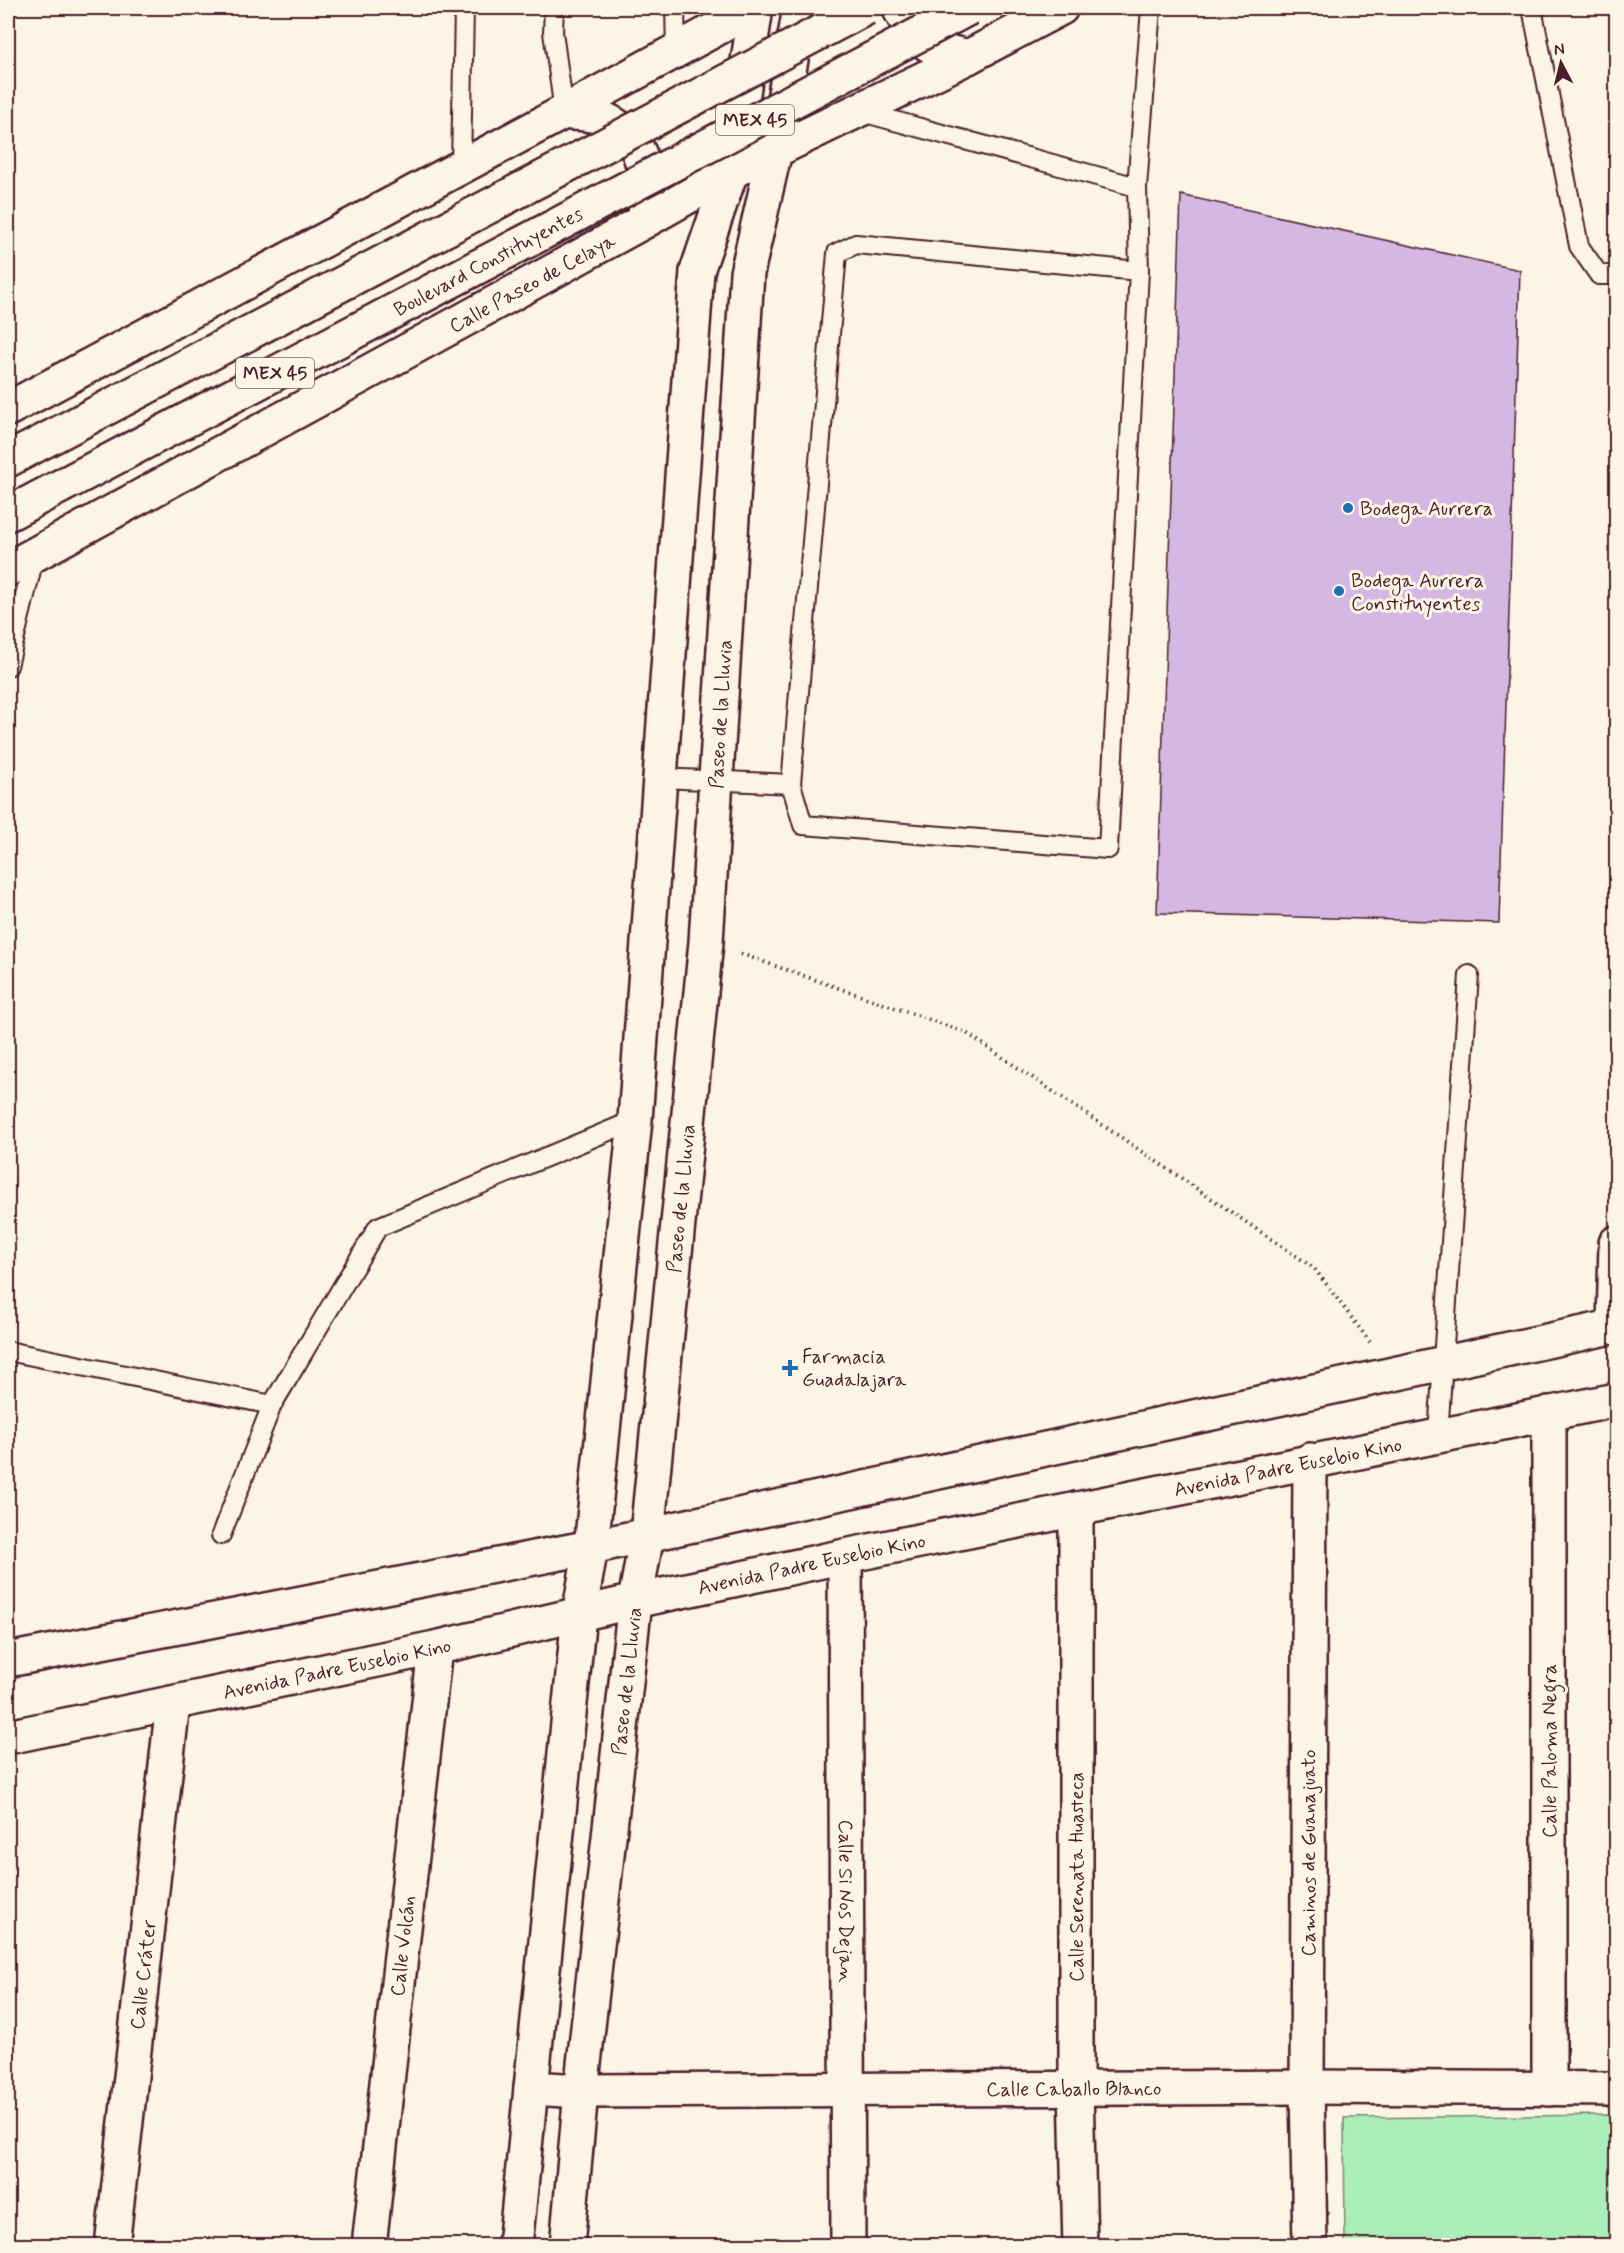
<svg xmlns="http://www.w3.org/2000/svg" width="1624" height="2253" viewBox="0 0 1624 2253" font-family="Mynerve,sans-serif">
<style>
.park{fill:#aaeeb8;stroke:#7a8672;stroke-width:1.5}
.building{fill:#d5b7e4;stroke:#4a1f2b;stroke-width:1.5}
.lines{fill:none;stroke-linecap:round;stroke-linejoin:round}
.lane-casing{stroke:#4a1f2b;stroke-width:22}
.street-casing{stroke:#4a1f2b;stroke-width:38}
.secondary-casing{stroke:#4a1f2b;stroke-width:38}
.primary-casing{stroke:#4a1f2b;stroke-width:38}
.path{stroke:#4a1f2b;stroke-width:4;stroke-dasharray:1.5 4.5;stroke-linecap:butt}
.lane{stroke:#fcf5e5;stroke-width:18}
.street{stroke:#fcf5e5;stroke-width:33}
.secondary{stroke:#fcf5e5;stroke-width:33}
.primary{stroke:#fcf5e5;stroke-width:33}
.primary-bridge-casing{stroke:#4a1f2b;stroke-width:38;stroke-linecap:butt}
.primary-bridge{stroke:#fcf5e5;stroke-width:33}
.poi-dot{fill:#1f6fb2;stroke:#fcf5e5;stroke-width:2}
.labels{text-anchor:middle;stroke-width:6;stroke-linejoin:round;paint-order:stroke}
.shield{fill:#fcf5e5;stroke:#7f5f63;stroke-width:1.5}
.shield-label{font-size:18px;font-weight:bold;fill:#4a1f2b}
.street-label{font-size:20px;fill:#4a1f2b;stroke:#fcf5e5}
.poi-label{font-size:20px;fill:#4a1f2b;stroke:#fcf5e5;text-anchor:start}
</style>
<rect width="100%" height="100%" fill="#fcf5e5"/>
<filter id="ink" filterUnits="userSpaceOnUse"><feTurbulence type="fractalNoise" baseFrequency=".0167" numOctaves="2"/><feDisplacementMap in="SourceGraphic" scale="12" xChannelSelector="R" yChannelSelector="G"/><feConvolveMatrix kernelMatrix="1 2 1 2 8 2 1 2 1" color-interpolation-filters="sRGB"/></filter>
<g filter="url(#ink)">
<path class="park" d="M 1616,2115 L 1616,2245 L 1345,2245 L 1344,2118 Z"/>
<path class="building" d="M 1181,195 L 1520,270 L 1499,923 L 1157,913 Z"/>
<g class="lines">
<g class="lane-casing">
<path id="lane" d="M 554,8 L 553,32 L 564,112
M 675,8 L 676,51
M 1532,8 L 1579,246 L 1599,275 L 1616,275
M 858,111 L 1137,187 L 1139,271
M 461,168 L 464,8
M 1137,187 L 1151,8
M 856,244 L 1139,271 L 1108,849 L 803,825 L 791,784 L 837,253 Z
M 8,666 L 35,554
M 660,778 L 791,784
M 8,1351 L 272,1405 L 378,1227 L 635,1120
M 1438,1435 L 1469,975
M 221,1535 L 272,1405"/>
</g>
<g class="street-casing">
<g id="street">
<path d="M 1614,1326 L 1616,1243"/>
<path d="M 1549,1413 L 1549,2089"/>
<path d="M 1310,1460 L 1307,2087 L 1310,2246"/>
<path d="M 1076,1509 L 1076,2088 L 1080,2246"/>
<path id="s1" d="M 845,1556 L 848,2246"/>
<path id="s2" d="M 531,2088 L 581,2091 L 1307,2087 L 1616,2089"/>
<path id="s3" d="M 112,2246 L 173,1703"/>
<path id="s4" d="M 369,2246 L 435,1648"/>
</g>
</g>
<g class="secondary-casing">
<g id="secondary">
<path d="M 899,8 C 920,46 927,47 968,57"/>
<path d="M 564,112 C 575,114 590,113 601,118 C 640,133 649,167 645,206"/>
<path d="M 8,409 L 564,112 L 754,8"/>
<path id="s5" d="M 8,569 L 643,222 L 731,172 L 968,57 L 1061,8"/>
<path d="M 8,1660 L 591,1547 L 1616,1326"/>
<path id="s6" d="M 8,1737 L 435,1648 L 635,1601 L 845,1556 L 1616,1400"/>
<path d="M 515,2246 L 579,1615 L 591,1547 L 635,1120 L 697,271 L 731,172 L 756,8"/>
<path id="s7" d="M 567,2246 L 581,2091 L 635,1601 L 647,1535 L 706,942 L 747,273 L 775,151 L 800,8"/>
</g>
</g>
<g class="primary-casing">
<path id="primary" d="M 8,460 L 516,192
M 8,514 L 542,233"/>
</g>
<path class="path" d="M 741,954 L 965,1032 L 1314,1268 L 1370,1342"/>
<use href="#lane" class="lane"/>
<use href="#street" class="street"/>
<use href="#secondary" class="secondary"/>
<use href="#primary" class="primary"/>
<g class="primary-bridge-casing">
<path id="primary-bridge" d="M 516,192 L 866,8
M 542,233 L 969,8"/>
</g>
<use href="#primary-bridge" class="primary-bridge"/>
</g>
</g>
<g class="poi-dot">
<circle cx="1348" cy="508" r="6"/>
<circle cx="1339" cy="591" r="6"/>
<path d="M787 1359h6v6h6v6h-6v6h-6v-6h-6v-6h6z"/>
</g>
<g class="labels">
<g class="shield">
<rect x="716" y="105" width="78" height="30" rx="4.5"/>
<rect x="236" y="358" width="78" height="30" rx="4.5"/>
</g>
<g class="shield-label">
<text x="755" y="126">MEX 45</text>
<text x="275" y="379">MEX 45</text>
</g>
<g class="street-label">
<text transform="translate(488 261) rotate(-28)" y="7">Boulevard Constituyentes</text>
<text dy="7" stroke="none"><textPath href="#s5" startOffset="597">Calle Paseo de Celaya</textPath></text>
<text dy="7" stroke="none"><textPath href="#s7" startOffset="1540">Paseo de la Lluvia</textPath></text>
<text dy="7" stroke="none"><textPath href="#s7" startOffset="1054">Paseo de la Lluvia</textPath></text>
<text dy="7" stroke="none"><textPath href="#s6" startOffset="1308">Avenida Padre Eusebio Kino</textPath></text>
<text dy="7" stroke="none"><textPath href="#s6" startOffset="822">Avenida Padre Eusebio Kino</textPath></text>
<text dy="7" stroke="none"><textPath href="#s6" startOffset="336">Avenida Padre Eusebio Kino</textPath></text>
<text dy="7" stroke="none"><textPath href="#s7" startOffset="568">Paseo de la Lluvia</textPath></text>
<text transform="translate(1549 1751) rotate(-90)" y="7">Calle Paloma Negra</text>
<text transform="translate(1308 1853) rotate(-90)" y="7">Caminos de Guanajuato</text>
<text transform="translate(1076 1877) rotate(-90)" y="7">Calle Serenata Huasteca</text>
<text dy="7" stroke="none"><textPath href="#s1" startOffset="345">Calle Si Nos Dejan</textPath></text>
<text dy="7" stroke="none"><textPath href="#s4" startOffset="302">Calle Volcán</textPath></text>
<text dy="7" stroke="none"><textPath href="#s3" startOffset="273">Calle Cráter</textPath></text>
<text dy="7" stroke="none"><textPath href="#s2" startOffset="543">Calle Caballo Blanco</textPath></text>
</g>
<g class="poi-label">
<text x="1360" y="515">Bodega Aurrera</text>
<text x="1351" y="587">Bodega Aurrera<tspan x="1351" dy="23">Constituyentes</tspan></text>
<text x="802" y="1363">Farmacia<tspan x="802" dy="23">Guadalajara</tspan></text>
</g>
</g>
<rect width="1624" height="2253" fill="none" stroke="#fcf5e5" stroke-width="30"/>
<rect x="15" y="15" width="1594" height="2223" fill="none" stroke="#4a1f2b" stroke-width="2" filter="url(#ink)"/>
<g transform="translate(1561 63) rotate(353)" stroke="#fcf5e5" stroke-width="4.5" paint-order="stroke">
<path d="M0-4.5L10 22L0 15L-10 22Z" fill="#4a1f2b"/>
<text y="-9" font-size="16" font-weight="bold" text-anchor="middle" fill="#4a1f2b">N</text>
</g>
</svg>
